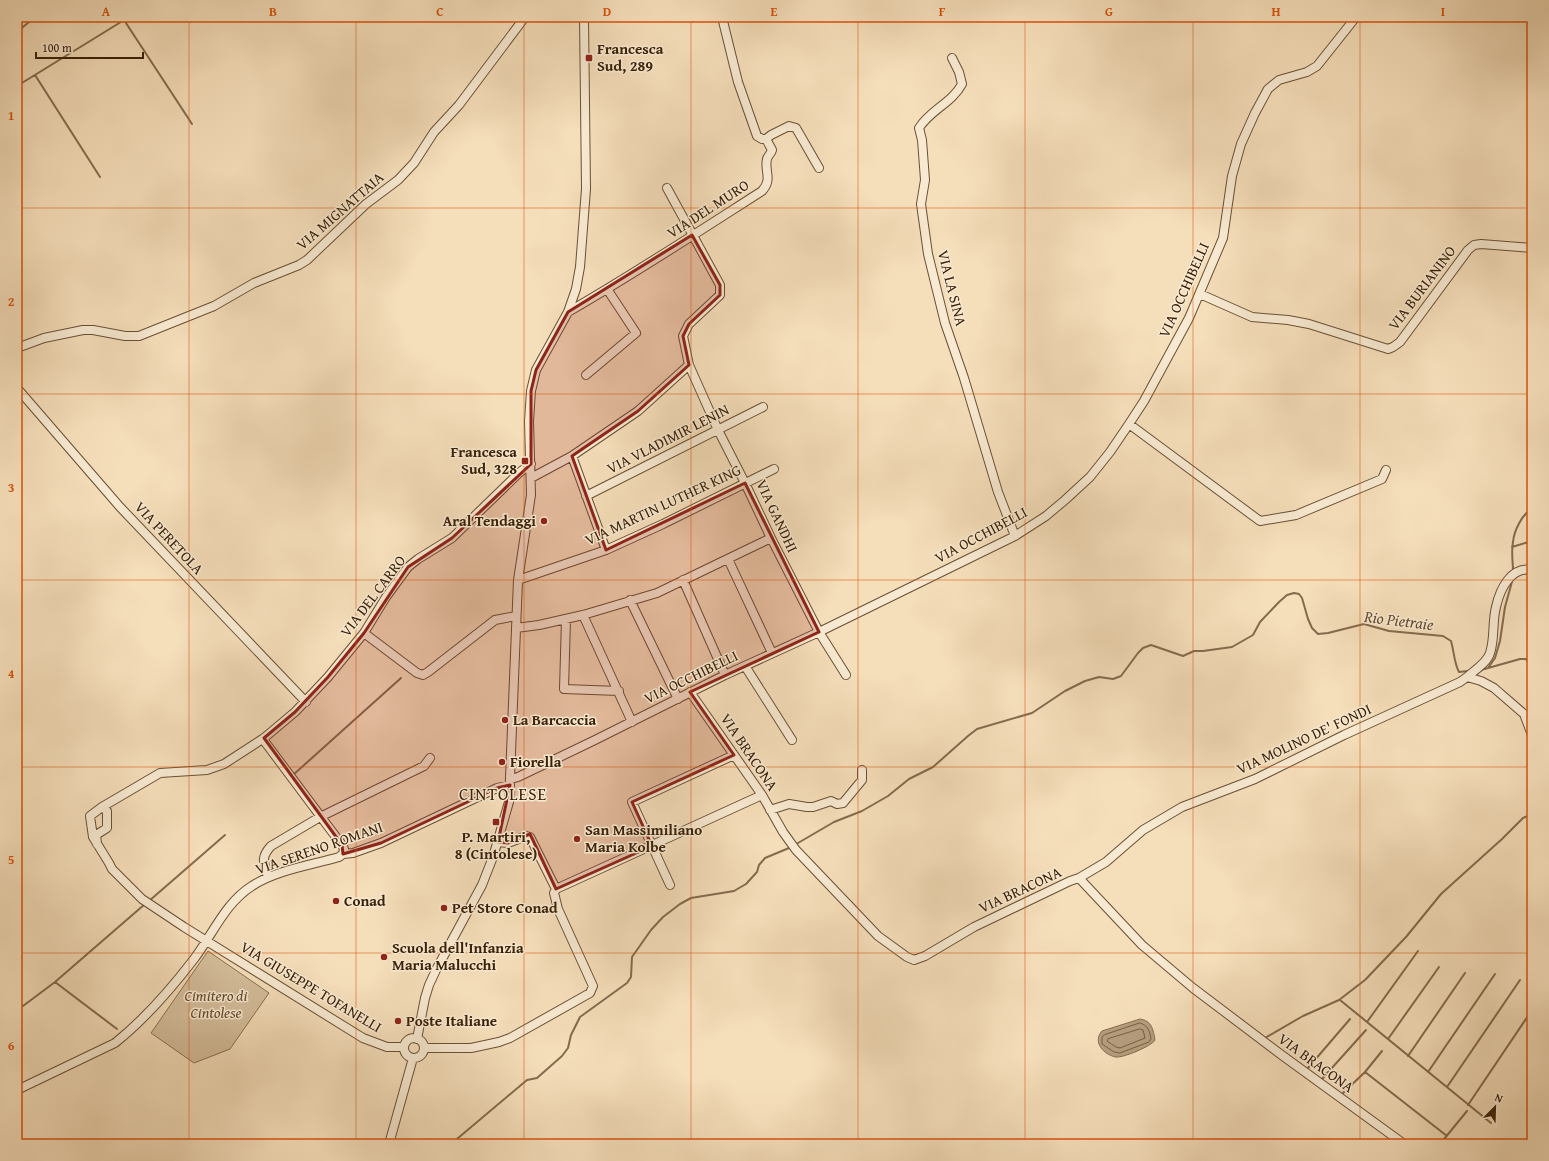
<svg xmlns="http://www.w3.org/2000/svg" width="1549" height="1161" viewBox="0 0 1549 1161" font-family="'Gentium Book Plus',serif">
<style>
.green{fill:#d5be9c;stroke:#886f52}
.water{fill:#b59d7d;stroke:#846b4e}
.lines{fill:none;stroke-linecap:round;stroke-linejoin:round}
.shore{stroke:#785e42;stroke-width:1}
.stream{stroke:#846b4e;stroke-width:2}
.minor-casing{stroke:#695034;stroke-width:10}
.minor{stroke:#f8ead2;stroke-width:8}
.marked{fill:#8f2418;fill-opacity:0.2;stroke:#8f2418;stroke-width:3;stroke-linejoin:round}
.grid{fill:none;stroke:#d7530c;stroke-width:1;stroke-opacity:0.55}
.poi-dot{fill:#8f2418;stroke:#f8ead2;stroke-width:1.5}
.labels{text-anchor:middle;stroke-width:3;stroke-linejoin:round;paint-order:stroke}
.poi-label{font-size:15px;font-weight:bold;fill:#3a2007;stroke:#f8ead2;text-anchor:start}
.street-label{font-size:15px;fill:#3a2007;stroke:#f8ead2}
.park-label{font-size:15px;font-style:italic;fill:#61482c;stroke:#f8ead2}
.water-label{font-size:16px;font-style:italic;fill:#654c30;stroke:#f8ead2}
.quarter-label{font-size:17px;letter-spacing:1px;fill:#3a2007;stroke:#f8ead2}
.neatline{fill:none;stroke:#d7530c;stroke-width:1.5}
.grid-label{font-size:13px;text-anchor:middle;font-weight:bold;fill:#d7530c}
</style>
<rect width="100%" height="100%" fill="#f5deba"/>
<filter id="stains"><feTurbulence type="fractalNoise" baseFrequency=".005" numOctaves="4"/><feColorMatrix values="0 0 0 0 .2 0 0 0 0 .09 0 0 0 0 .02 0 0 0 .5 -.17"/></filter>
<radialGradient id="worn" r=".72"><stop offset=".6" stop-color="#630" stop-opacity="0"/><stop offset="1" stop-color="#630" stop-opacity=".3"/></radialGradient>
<path class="green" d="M 208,951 L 269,993 L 230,1049 L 194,1063 L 151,1033 Z"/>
<path class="water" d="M 1140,1019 C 1152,1021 1153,1029 1155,1040 C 1152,1046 1123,1058 1116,1057 C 1104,1055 1092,1042 1102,1031 Z"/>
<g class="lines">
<path class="shore" d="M 1140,1023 C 1148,1025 1150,1032 1151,1039 L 1149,1042 L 1120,1053 L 1114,1052 L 1102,1044 L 1102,1037 L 1104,1035 Z
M 1140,1029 L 1143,1030 L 1145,1038 L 1120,1048 L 1116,1047 L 1107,1041 L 1108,1039 Z"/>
<path class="stream" d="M 115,17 L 120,22
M 124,20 L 192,124
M 17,32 L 35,17
M 35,75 L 100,177
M 17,86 L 129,17
M 1512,547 L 1532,541
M 1513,571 C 1513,562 1511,551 1513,542 C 1514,531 1522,514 1532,509
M 1488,668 L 1495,658 L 1500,641 L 1505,607 L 1513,578
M 1481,670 L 1520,659 L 1526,659 L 1532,670
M 293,775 L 401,678
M 798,843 L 834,822 L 862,811 L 888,796 L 909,779 L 933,767 L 968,736 L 977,729 L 1032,713 L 1065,691 L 1085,681 L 1099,677 L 1113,679 L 1121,676 L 1138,653 L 1143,648 L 1151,645 L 1183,656 L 1194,651 L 1203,651 L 1232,647 L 1253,635 L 1260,622 L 1279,602 L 1287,595 L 1294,593 L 1299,594 L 1302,598 L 1308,619 L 1312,628 L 1318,634 L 1328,633 L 1364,624 L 1389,631 L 1443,636 L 1451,641 C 1454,651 1454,663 1459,672 L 1468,671
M 149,901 L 225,835
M 55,982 L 145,904
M 1340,1000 L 1491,1123
M 17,1005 L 23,1006 L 55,982 L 117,1029
M 1367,1022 L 1418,951
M 1265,1038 L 1303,1016 L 1339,1000 L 1365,980 L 1406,937 L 1441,894 L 1502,839 L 1523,818 L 1532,814
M 1388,1039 L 1439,967
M 1408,1056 L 1465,973
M 1308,1068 L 1350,1019
M 1365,1072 L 1447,1136
M 1428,1072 L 1495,974
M 1322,1079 L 1366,1030
M 1447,1087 L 1520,980
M 1343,1093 L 1365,1072 L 1382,1051
M 1468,1105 L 1532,1010
M 451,1144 L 527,1080 L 537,1078 L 562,1056 L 568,1048 L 571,1035 L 580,1017 L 627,983 L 631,977 L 632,957 L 651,930 L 663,917 L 680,904 L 691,898 L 734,891 L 746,884 L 757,872 L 759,865 L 765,858 L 789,848
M 1440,1144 L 1467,1111"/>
<g class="minor-casing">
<path id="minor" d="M 952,58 L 959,72 L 962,84 C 952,103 930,110 919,128 L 922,140 L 925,180 L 921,204 L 928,254 L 945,323 L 964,378 L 998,492 L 1015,536
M 766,139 L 771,135 L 789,126 L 796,128 L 819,168
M 667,188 L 720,285 L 720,295 L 689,324 L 683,336 L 689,365 L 718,430 L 745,483 L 771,538 L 819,632 L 846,675
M 1200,294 L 1252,317 L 1288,320 L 1309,324 L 1388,349 L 1393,347 L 1400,342 L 1468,250 L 1474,245 L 1481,244 L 1532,248
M 568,312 C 634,274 698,232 762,191 C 773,179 764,171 767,159 C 768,155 771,154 772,150 L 766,139 L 762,139 L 757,136 L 738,82 L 722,17
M 17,348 L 44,338 L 83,330 L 93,330 L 125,336 L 139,336 L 214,306 L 254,283 L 299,265 L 307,260 L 366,204 L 398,180 L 414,163 L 434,132 L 459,105 L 525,17
M 586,375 L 636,333 L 607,289
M 17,388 L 120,507 L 306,702
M 1129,424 L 1260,521 L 1296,515 L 1382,479 L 1386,470
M 572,456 L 606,550
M 531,478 L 572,456 L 638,411 L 689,365
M 586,496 L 763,407
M 728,559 L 772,653
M 518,580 L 606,550 L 663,524 L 774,469
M 683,580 L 725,675
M 630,600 L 678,699
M 583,615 L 632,722
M 566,619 L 564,689 L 619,691
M 516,628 L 539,625 L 583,615 L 657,593 L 771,538
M 364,633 L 417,673 L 423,675 L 428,672 L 495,620 L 516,616
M 745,666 L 792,740
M 1467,677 C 1475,670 1487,663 1490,653 C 1495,638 1492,622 1496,607 C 1500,589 1511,566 1532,570
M 690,692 L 762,795 L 783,832 L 796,850 L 878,936 L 907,957 L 914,960 L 925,956 L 974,927 L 1070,881 L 1079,878 L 1142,945 L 1193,988 L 1283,1056 L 1404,1144
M 264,738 L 265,742 L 342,845 L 344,849 L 343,854
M 511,779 L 518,777 L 593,741 L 725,675 L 819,632 L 1015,536 L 1046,516 L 1065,500 L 1090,477 L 1110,452 L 1129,424 L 1144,401 L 1189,318 L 1223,238 L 1232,176 L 1241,144 L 1255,113 L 1268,89 L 1279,80 L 1307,72 L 1317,66 L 1356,17
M 770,810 L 789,804 L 807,807 L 813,807 L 831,801 L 837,804 L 843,803 L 862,780 L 862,770
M 498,842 L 508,843 L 526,836 L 530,837 L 556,889
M 97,844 L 96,835 L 107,828 L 107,811 L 102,807
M 268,877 C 264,863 260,858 271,846 L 320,817 L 424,766 L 430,758
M 1079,878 L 1106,862 L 1143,830 L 1182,807 L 1255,779 L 1344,735 L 1460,682 L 1467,677 L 1481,681 L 1494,688 L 1524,714 L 1532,735
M 670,885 L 632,802 L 734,755
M404 1048a10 10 0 1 1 20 0a10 10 0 1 1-20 0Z
M 417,1039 L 425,998 L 429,985 L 436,970 L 482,885 L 493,857 L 509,802 L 518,580 L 531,495 L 529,421 L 531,391 L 536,370 L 568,312 L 576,289 L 580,267 L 586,189 L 584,17
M 404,1047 L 387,1047 L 363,1038 L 184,927 L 142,899 L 112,869 L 109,863 L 93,837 L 90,816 L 102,807 L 160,773 L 207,770 L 224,764 L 264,738 L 295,712 L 328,677 L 364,633 L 386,597 L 408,567 L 418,559 L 452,538 L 520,472 L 531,464
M 425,1048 L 471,1048 L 499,1042 L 510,1038 L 590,993 L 593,986 L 558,909 L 554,893 L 556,889 L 762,795
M 17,1090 L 115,1043 C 145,1019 171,989 194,959 C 213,934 225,903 252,886 C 276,870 312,865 339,857 L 343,854 L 353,853 L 381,843 L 497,788 L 510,785
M 389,1144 L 413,1058"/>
</g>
<use href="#minor" class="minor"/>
</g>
<path class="marked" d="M 692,235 L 720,285 L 720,295 L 689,324 L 683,336 L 689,365 L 638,411 L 572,456 L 606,550 L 745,483 L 819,632 L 690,692 L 734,755 L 632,802 L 652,846 L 556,889 L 530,834 L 508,843 L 498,842 L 510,785 L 497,788 L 381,843 L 343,854 L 342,845 L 264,738 L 295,712 L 328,677 L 364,633 L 408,567 L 452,538 L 531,464 L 531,391 L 536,370 L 568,312 Z"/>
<path class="grid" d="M 189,17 L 189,1144M 356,17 L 356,1144M 524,17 L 524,1144M 691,17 L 691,1144M 858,17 L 858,1144M 1025,17 L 1025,1144M 1193,17 L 1193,1144M 1360,17 L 1360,1144M 17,208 L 1532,208M 17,394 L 1532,394M 17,580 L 1532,580M 17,767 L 1532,767M 17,953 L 1532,953"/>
<g class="poi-dot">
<rect x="585" y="54" width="8" height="8" rx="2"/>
<rect x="521" y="457" width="8" height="8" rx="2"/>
<circle cx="544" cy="521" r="4"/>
<circle cx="505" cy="720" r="4"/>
<circle cx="502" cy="762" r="4"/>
<rect x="492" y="818" width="8" height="8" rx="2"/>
<circle cx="577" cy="839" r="4"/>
<circle cx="336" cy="901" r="4"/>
<circle cx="444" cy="908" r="4"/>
<circle cx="384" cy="957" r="4"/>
<circle cx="398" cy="1021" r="4"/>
</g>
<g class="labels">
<g class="poi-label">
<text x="597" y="54">Francesca<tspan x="597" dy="17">Sud, 289</tspan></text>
<text x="517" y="457" text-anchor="end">Francesca<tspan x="517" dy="17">Sud, 328</tspan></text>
<text x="536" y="526" text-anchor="end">Aral Tendaggi</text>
<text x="513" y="725">La Barcaccia</text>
<text x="510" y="767">Fiorella</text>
<text x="585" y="835">San Massimiliano<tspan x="585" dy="17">Maria Kolbe</tspan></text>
<text x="496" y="842" text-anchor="middle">P. Martiri,<tspan x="496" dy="17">8 (Cintolese)</tspan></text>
<text x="344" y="906">Conad</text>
<text x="452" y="913">Pet Store Conad</text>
<text x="392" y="953">Scuola dell'Infanzia<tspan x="392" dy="17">Maria Malucchi</tspan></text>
<text x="406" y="1026">Poste Italiane</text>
</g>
<g class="street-label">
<text transform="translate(708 209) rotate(-33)" y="5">VIA DEL MURO</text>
<text transform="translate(340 211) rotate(-41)" y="5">VIA MIGNATTAIA</text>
<text transform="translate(952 288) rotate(76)" y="5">VIA LA SINA</text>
<text transform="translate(1422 288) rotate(-53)" y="5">VIA BURIANINO</text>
<text transform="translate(1184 290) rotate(-66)" y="5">VIA OCCHIBELLI</text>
<text transform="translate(668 439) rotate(-27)" y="5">VIA VLADIMIR LENIN</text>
<text transform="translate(663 505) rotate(-25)" y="5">VIA MARTIN LUTHER KING</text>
<text transform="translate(777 516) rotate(65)" y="5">VIA GANDHI</text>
<text transform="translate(981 535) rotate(-28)" y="5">VIA OCCHIBELLI</text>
<text transform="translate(169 538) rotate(47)" y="5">VIA PERETOLA</text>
<text transform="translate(373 596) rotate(-53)" y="5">VIA DEL CARRO</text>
<text transform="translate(691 677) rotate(-26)" y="5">VIA OCCHIBELLI</text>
<text transform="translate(1304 739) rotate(-25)" y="5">VIA MOLINO DE' FONDI</text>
<text transform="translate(749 752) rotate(56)" y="5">VIA BRACONA</text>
<text transform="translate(319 848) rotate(-19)" y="5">VIA SERENO ROMANI</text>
<text transform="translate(1020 890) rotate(-25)" y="5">VIA BRACONA</text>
<text transform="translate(311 987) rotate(31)" y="5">VIA GIUSEPPE TOFANELLI</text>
<text transform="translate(1316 1063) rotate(36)" y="5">VIA BRACONA</text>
</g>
<g class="park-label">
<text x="216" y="1001">Cimitero di<tspan x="216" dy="17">Cintolese</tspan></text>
</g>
<g class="water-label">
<text transform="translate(1399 620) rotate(7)" y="6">Rio Pietraie</text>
</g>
<g class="quarter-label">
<text x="503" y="800">CINTOLESE</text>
</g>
</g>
<rect width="1549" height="1161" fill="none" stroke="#f5deba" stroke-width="44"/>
<g transform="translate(1495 1107) rotate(23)" stroke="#f8ead2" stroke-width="3" paint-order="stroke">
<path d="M0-3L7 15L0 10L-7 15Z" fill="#3a2007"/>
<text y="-6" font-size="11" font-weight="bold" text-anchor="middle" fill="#3a2007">N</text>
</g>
<path d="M36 52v6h107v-6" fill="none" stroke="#3a2007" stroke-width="2"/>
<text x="42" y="52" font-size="12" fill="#3a2007" stroke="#f8ead2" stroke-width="3" paint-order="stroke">100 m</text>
<rect x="22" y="22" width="1505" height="1117" class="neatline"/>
<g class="grid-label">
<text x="106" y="16">A</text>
<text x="273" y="16">B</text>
<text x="440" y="16">C</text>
<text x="607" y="16">D</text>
<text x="774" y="16">E</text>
<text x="942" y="16">F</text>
<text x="1109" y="16">G</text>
<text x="1276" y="16">H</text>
<text x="1443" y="16">I</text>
<text x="11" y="120">1</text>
<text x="11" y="306">2</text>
<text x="11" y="492">3</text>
<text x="11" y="678">4</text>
<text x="11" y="864">5</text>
<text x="11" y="1050">6</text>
</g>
<rect width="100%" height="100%" filter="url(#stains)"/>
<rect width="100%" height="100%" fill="url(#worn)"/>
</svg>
